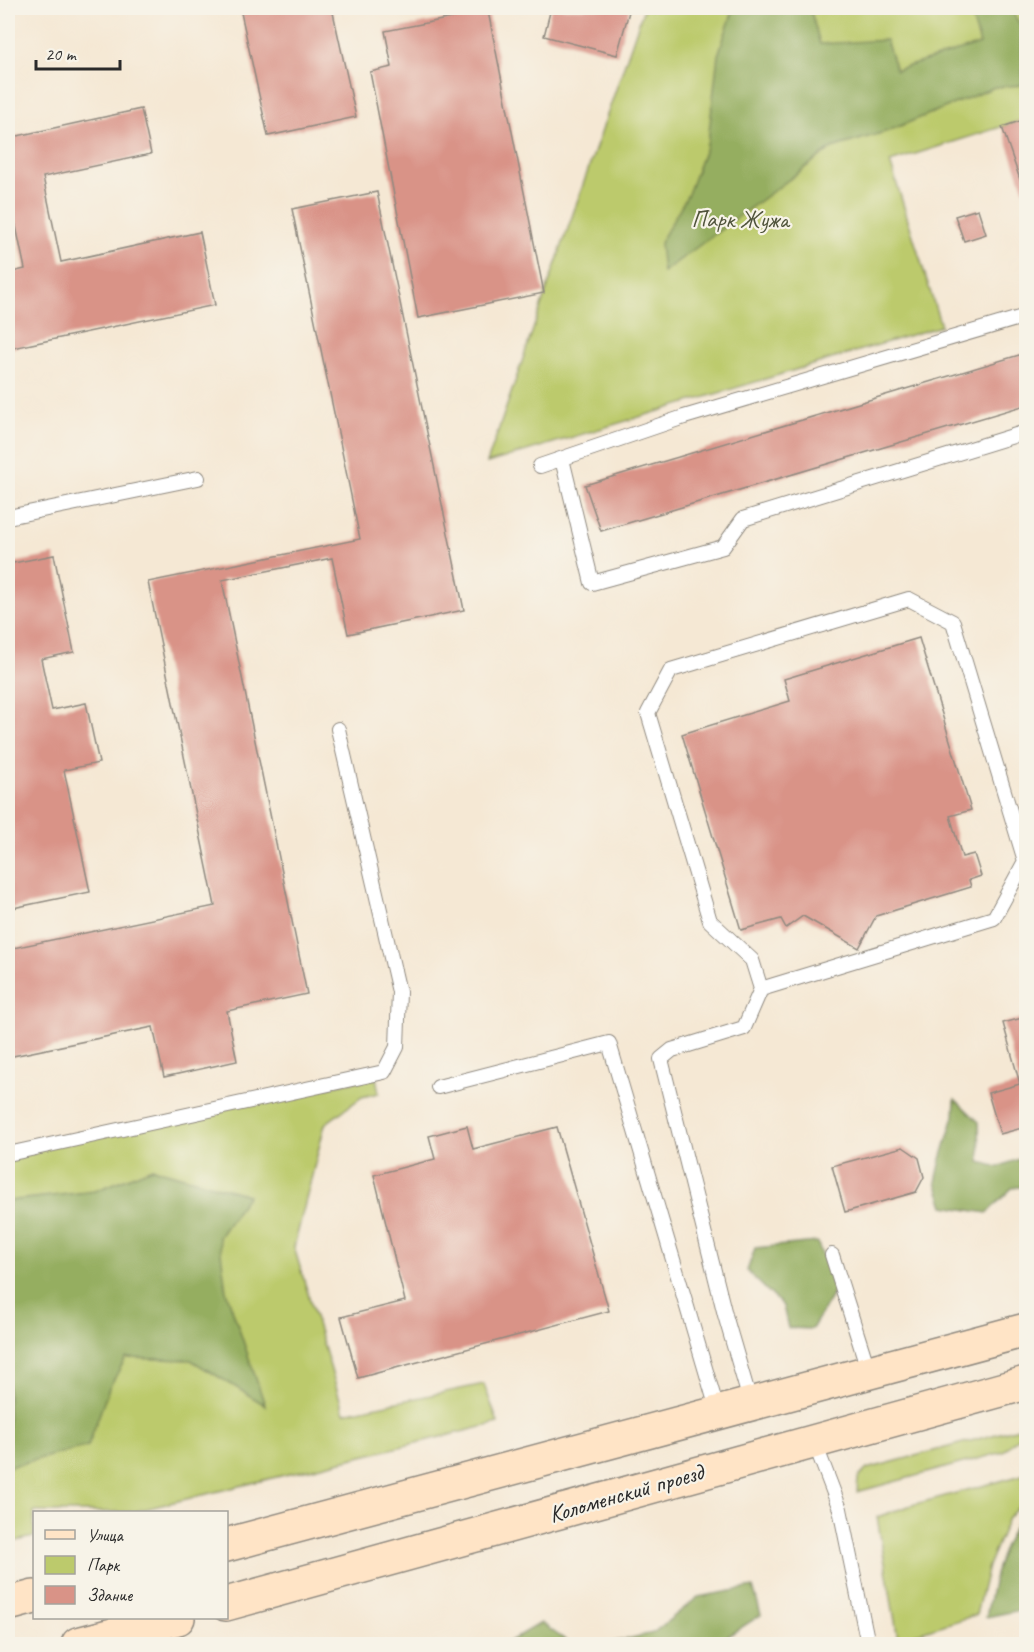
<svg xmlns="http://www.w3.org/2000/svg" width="1034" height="1652" viewBox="0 0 1034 1652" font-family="Caveat,sans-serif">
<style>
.green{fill:#bcca6c;stroke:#747a4c;stroke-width:1.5}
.forest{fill:#95ae60;stroke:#606c46;stroke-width:1.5}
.building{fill:#d99387}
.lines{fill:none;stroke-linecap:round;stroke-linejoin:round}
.service-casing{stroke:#908a80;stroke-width:16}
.secondary-casing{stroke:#908a80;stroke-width:36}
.service{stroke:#fff;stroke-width:14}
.secondary{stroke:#ffe4c6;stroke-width:33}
.labels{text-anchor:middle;stroke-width:4.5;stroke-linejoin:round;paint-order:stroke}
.park-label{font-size:24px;fill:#4f533b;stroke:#f7f3e8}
.street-label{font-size:24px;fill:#2b2b2b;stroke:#f7f3e8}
</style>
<rect width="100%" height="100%" fill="#f7f3e8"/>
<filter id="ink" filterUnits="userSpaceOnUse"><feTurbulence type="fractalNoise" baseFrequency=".0167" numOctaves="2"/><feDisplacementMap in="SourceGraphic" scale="12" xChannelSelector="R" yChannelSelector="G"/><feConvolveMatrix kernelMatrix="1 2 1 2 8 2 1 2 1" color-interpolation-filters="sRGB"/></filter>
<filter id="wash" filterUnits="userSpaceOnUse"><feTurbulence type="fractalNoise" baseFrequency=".008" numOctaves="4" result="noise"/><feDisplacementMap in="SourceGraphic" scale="24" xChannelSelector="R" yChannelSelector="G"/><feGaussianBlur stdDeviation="1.35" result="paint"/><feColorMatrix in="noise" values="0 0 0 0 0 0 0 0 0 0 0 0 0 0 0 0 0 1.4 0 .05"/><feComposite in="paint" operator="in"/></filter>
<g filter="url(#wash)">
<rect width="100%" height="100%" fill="#f5e8d4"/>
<path class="green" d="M 644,8 L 1026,8 L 1026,119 L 890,162 L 941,326 L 487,463 Z
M 376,1077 L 379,1093 L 362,1097 L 325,1124 L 294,1247 L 344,1413 L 484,1384 L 498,1423 L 133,1512 L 34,1512 L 34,1537 L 8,1543 L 8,1151 Z
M 1026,1426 L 1026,1430 L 1003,1452 L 857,1492 L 858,1478 L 867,1469 Z
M 1026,1474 L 1026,1499 L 1008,1518 L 988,1566 L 976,1615 L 898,1639 L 877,1517 L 912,1505 Z"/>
<path class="forest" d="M 734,8 L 810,8 L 820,44 L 886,40 L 896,70 L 980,44 L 972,18 L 987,8 L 1009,8 L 1022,27 L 1023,85 L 995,87 L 888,131 L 832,148 L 663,272 L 660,243 L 688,194 L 708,141 L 718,55 Z
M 955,1099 L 979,1122 L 980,1162 L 998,1167 L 1026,1156 L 1026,1186 L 1012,1188 L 987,1213 L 944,1206 L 936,1182 L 941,1159 L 954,1116 Z
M 152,1168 L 248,1195 L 219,1237 L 226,1291 L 265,1405 L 191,1360 L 126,1358 L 109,1388 L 88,1446 L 8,1467 L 8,1201 L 95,1191 Z
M 817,1242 L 829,1270 L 834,1292 L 812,1329 L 788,1328 L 783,1306 L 747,1271 L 755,1248 Z
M 1026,1511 L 1026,1609 L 986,1617 C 994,1576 999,1544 1026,1511 Z
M 753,1587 L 761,1615 L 723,1639 L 690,1644 L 606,1644 L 653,1633 L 698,1597 Z
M 541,1623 L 571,1644 L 505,1644 Z"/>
<g id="blocks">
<path class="building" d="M 240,8 L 332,8 L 356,117 L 268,136 Z
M 372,8 L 386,8 L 386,9 L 373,11 Z
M 551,8 L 630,8 L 617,55 L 544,36 Z
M 488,11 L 544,293 L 418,318 L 370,72 L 392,67 L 385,31 Z
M 141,109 L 151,154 L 43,177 L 61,262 L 200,232 L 215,305 L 8,349 L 8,273 L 25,269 L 8,188 L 8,138 Z
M 1026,119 L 1026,194 L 1025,194 L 1002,127 Z
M 377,192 L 464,610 L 348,634 L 332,558 L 222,580 L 307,994 L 227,1011 L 237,1061 L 164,1077 L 153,1027 L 8,1057 L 8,949 L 215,906 L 148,582 L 360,539 L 292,209 Z
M 978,209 L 986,234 L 964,241 L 955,216 Z
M 1026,353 L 1026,405 L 601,531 L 585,485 Z
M 54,555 L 74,652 L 41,659 L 52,710 L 86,703 L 99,763 L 64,770 L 90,892 L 8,909 L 8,564 Z
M 919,638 L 971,810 L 950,816 L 962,857 L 974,854 L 981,876 L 969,880 L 971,887 L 876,916 L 859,948 L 803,916 L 786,928 L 781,919 L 741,930 L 682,734 L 790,701 L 784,679 Z
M 1026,1017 L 1026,1127 L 1000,1134 L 988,1093 L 1020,1084 L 1003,1023 Z
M 467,1126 L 473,1149 L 557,1127 L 609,1311 L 358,1378 L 341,1317 L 405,1301 L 374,1175 L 435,1159 L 429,1136 Z
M 903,1147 L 919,1158 L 924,1177 L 916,1192 L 845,1212 L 832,1166 Z"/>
</g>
</g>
<g filter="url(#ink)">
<use href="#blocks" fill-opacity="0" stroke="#908a80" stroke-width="1.5"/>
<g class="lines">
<g class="service-casing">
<path id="service" d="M 562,459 L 592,583 L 723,547 L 743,519 L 1026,432
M 540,466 L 684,417 L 1026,316
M 8,517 L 198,478
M 438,1087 L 609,1043 L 718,1412
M 8,1154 L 384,1072 L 397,1047 L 399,992 L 338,729
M 832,1255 L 869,1372
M 751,1404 L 725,1315 L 661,1059 L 672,1050 L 744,1028 L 761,989 L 752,960 L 710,921 L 648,713 L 671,670 L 909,599 L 953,622 L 1025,861 L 994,918 L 761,989
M 814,1441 L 840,1509 L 868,1644"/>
</g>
<g class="secondary-casing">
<path id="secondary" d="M 226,1545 L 1026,1330
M 8,1604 L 34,1597
M 226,1604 L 1026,1383
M 78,1644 L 178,1618"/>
</g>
<use href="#service" class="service"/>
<use href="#secondary" class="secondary"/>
</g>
</g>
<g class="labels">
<g class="park-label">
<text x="740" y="227">Парк Жужа</text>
</g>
<g class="street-label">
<text transform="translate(626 1493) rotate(-16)" y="8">Коломенский проезд</text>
</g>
</g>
<rect width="1034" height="1652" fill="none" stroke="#f7f3e8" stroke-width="30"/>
<rect x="33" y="1511" width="195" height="108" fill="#f7f3e8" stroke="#a5a39c" stroke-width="1.5"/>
<rect x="45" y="1530" width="30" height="9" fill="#ffe4c6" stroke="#a5a39c" stroke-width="1.5"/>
<text x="87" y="1541" font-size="18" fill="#2b2b2b">Улица</text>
<rect x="45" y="1556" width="30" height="18" fill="#bcca6c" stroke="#a5a39c" stroke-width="1.5"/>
<text x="87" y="1571" font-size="18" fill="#2b2b2b">Парк</text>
<rect x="45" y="1586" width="30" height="18" fill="#d99387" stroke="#a5a39c" stroke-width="1.5"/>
<text x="87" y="1601" font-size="18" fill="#2b2b2b">Здание</text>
<path d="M36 60v9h84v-9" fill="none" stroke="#2b2b2b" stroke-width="3"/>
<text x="45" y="60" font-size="18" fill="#2b2b2b" stroke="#f7f3e8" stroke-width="4.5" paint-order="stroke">20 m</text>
</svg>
